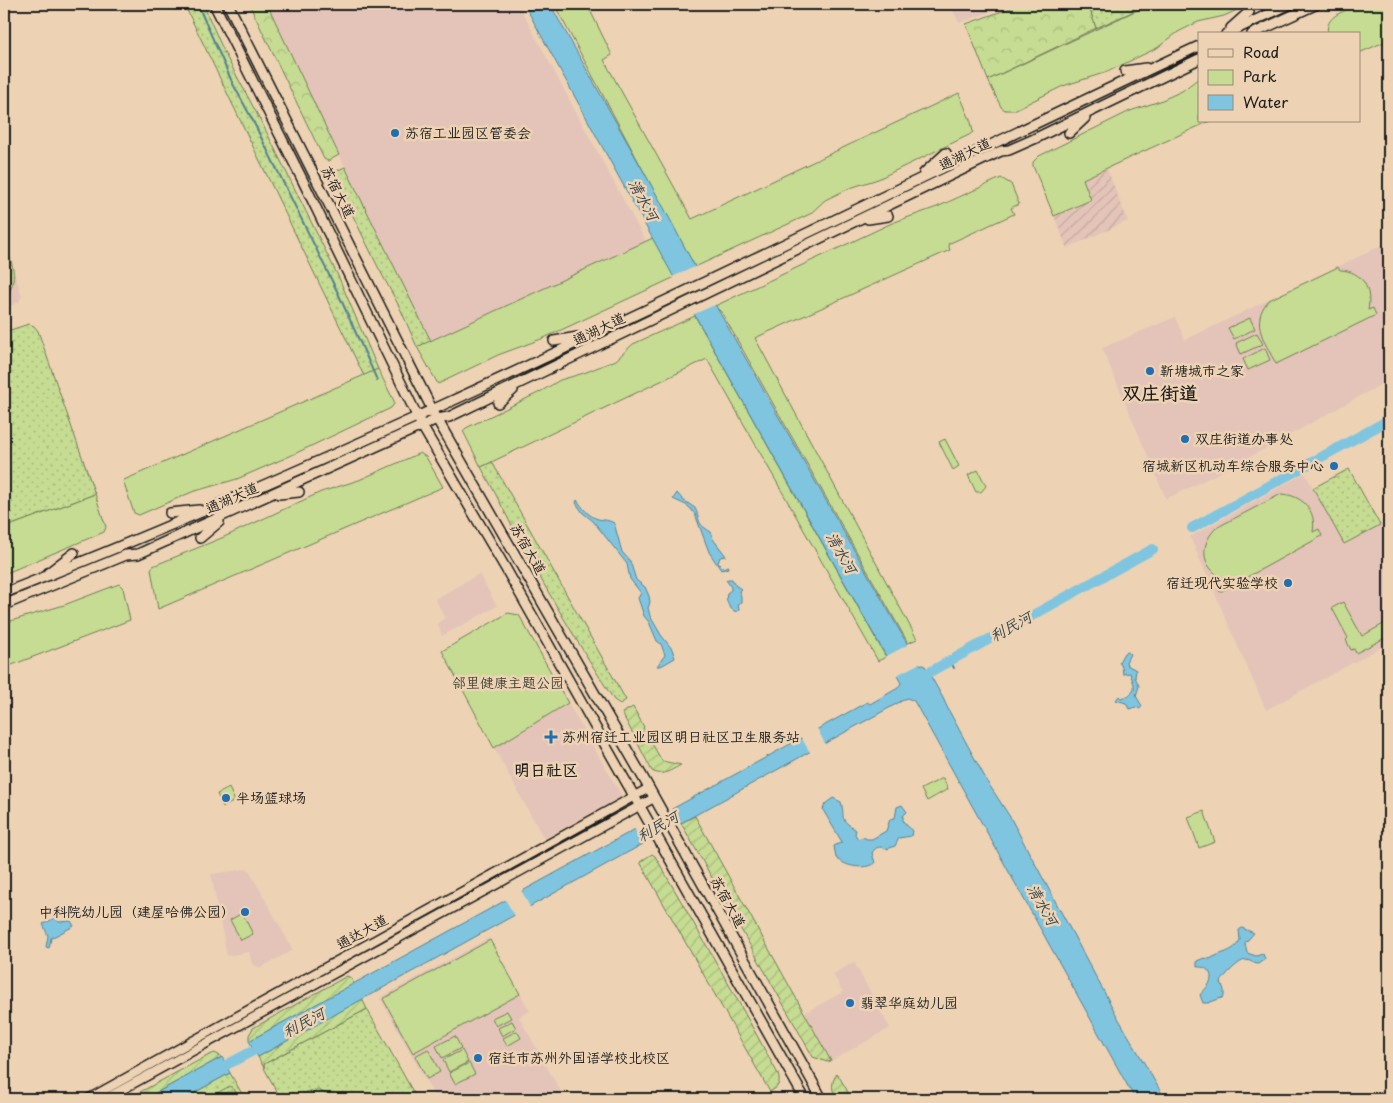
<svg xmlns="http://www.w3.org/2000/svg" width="1393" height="1103" viewBox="0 0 1393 1103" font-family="'Playpen Sans','LXGW WenKai TC',sans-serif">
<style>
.built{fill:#e4c4b8}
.industrial{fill:url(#industrial-furrows)}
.grass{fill:url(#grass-dots);stroke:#707c57}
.forest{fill:url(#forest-crowns);stroke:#707c57}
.wetland{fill:url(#wetland-marsh);stroke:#707c57}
.park{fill:#c5dc92;stroke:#707c57}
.garden{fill:url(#garden-furrows);stroke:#707c57}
.water{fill:#7fc5e0;stroke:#578192}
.pier{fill:#edd3b4}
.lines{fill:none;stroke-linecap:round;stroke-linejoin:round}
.stream{stroke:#578192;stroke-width:2}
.river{stroke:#7fc5e0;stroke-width:10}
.secondary-casing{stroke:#1c1c1c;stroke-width:11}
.primary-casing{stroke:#1c1c1c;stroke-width:12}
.secondary{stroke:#edd3b4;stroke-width:8}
.primary{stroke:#edd3b4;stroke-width:9}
.poi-dot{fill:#1f6fb2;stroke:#edd3b4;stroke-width:2}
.labels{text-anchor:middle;stroke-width:5;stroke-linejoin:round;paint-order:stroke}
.poi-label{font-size:14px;fill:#1c1c1c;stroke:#edd3b4;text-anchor:start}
.street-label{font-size:14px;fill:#1c1c1c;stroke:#edd3b4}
.park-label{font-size:14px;fill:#3e4234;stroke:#edd3b4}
.water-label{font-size:15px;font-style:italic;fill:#35464d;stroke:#edd3b4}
.quarter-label{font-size:16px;font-weight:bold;fill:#1c1c1c;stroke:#edd3b4}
.district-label{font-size:19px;font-weight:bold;fill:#1c1c1c;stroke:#edd3b4}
</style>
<defs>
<pattern id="industrial-furrows" width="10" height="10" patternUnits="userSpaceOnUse" patternTransform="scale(1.25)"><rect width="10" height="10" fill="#e4c4b8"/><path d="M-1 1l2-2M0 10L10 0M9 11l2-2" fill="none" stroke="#c3a89e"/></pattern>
<pattern id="grass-dots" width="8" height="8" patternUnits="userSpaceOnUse" patternTransform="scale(1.25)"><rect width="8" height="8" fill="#c5dc92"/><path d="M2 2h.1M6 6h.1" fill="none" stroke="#a9bc7d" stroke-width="1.8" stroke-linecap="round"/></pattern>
<pattern id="forest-crowns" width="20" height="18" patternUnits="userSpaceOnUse" patternTransform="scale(1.25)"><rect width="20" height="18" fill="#c5dc92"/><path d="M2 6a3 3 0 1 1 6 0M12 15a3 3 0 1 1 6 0" fill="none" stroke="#a9bc7d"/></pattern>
<pattern id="wetland-marsh" width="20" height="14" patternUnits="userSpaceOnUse" patternTransform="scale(1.25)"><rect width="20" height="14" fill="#c5dc92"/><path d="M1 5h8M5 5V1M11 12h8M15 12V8" fill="none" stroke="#a9bc7d"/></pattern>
<pattern id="garden-furrows" width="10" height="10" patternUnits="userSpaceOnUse" patternTransform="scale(1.25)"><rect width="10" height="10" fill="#c5dc92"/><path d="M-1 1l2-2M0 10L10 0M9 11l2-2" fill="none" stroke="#a9bc7d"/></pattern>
</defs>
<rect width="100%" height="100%" fill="#edd3b4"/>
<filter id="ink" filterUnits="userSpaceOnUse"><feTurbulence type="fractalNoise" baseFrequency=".02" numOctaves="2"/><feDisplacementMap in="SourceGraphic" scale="10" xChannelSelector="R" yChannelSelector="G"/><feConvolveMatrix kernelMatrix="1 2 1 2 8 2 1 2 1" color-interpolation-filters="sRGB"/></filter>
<g filter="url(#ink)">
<path class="built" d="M 267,4 L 518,4 L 646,242 L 431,341 L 339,155 Z
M 950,4 L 1012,4 L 959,23 Z
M 4,242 L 22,296 L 19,302 L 4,309 Z
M 1389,242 L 1389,380 L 1241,462 L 1166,499 L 1102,348 L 1175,317 L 1185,340 Z
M 1305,473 L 1344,544 L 1389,520 L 1389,643 L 1266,710 L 1190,537 Z
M 479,574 L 497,606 L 442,636 L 438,625 L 439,622 L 445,618 L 435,599 Z
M 568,703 L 622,796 L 544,839 L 494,748 Z
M 246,869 L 249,870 L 293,950 L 260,968 L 252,964 L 249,952 L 227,956 L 211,874 Z
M 489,938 L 530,1011 L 519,1017 L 565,1099 L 436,1099 L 380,998 Z
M 854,962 L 890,1028 L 831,1061 L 804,1013 L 843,992 L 833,974 Z"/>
<path class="industrial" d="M 1107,169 L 1128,221 L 1067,248 L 1054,216 L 1091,200 L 1082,180 Z"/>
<path class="grass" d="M 184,4 L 203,4 L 225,54 L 264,127 L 339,278 L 378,369 L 364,376 Z
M 1088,4 L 1150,4 L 1096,28 Z
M 345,167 L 431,341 L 417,347 L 400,308 L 378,267 L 332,173 Z
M 29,324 L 34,326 L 38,331 L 95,494 L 4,528 L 4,332 Z
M 492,462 L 626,700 L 620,704 L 614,700 C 583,651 553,602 526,552 C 510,524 497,495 481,467 Z
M 1349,469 L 1380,525 L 1344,544 L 1313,488 Z
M 367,1009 L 417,1099 L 281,1099 L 264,1068 L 264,1064 Z
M 230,1073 L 245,1099 L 183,1099 Z"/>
<path class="forest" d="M 249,4 L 267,4 L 339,155 L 328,161 L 324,159 Z
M 1022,4 L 1088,4 L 1096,28 L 988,80 L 966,24 Z"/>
<path class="wetland" d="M 230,1086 L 234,1089 L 240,1099 L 206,1099 Z
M 318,1090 L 328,1095 L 332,1099 L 299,1099 C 304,1091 309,1091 318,1090 Z"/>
<path class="park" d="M 554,4 L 587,4 L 612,55 L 604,60 L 692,219 L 959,93 L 971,122 L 973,132 L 969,135 L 878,179 L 850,188 L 825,200 L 810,214 L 695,267 Z
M 1150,4 L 1250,4 L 1224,16 L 1198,22 L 1178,32 L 1157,48 L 1107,72 L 1063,86 L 1014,110 L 1005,110 L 1001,107 L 988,80 Z
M 1365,4 L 1389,4 L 1389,40 L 1359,53 L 1359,34 L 1328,34 C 1323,14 1350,9 1365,4 Z
M 1199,78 L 1199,121 L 1210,121 L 1083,179 L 1091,200 L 1054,216 L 1033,166 L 1033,162 L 1039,156 L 1130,111 L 1160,101 L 1182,91 Z
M 1001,178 L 1011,184 L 1019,204 L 1011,208 L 1014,214 L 948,244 L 950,250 L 755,338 L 917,639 L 908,643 L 722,313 L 715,306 L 892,223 L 937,207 Z
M 653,238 L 675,277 L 544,338 L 498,355 L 438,384 L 417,347 Z
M 4,245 C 15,266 18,281 4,301 Z
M 1338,267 L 1340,270 C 1363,271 1372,289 1368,310 L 1373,308 L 1376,315 L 1276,364 C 1265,342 1249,322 1269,300 Z
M 695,316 L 886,657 L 878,661 L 707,359 L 481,467 L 463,431 L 466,428 L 540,392 L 560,380 L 584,373 L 616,360 L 633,344 Z
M 1250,318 L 1255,329 L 1234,339 L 1228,328 Z
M 1257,333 L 1263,344 L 1241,354 L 1236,343 Z
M 1265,348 L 1270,360 L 1248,370 L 1243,359 Z
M 378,369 L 394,401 L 394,404 L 391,408 L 290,456 L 237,479 L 192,492 L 139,515 L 134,513 L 123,481 L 124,480 Z
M 945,439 L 959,466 L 953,470 L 939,442 Z
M 420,453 L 426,457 L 443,487 L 158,609 L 151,569 L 153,566 L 224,537 L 321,492 L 359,480 Z
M 978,470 L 986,486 L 981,492 L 976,492 L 968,475 Z
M 95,494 L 106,527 L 104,532 L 4,574 L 4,528 Z
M 1281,494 C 1302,495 1317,510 1313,532 L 1319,529 L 1322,536 L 1220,592 L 1217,586 L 1227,580 C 1203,571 1197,547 1216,528 Z
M 119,584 L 123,588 L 130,620 L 4,668 L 4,623 L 64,605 Z
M 1343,602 L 1362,636 L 1387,622 L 1389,626 L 1389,636 L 1356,653 L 1354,649 L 1351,650 L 1346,640 L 1348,638 L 1332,608 Z
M 508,613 L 519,615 L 568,703 L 494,748 L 442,651 Z
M 943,778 L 948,789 L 927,801 L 921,789 Z
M 229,788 L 235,801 L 223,807 L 217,794 Z
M 1204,811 L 1215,842 L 1199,848 L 1188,817 Z
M 242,913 L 253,934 L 241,940 L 230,920 Z
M 490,940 L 520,994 L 413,1053 L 383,999 Z
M 507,1011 L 511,1018 L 496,1026 L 492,1018 Z
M 512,1021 L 516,1028 L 502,1036 L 498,1028 Z
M 517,1031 L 521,1038 L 507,1046 L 503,1038 Z
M 455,1036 L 461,1048 L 442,1058 L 436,1046 Z
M 428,1049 L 440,1072 L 427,1079 L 415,1056 Z
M 462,1050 L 468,1062 L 449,1072 L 443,1060 Z
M 469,1063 L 475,1074 L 455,1084 L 449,1073 Z"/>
<path class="garden" d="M 633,707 L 644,727 L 643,728 L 662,761 L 681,765 C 671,770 663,777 652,771 L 622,713 Z
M 695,816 L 831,1061 L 827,1062 L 813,1057 L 681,823 Z
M 652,854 L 655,856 L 732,990 L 778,1074 C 781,1084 778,1087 770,1092 L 640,862 Z
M 347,976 L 351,978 L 354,984 L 249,1041 L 249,1035 L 253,1028 Z
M 362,999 L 367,1009 L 264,1064 L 264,1068 L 258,1057 Z
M 215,1053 L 222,1057 L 145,1099 L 127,1099 L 209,1055 Z
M 837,1073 L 852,1099 L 837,1099 C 831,1090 831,1083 837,1073 Z"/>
<path class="water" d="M 524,4 L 550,4 L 664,208 L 712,299 L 918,663 L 925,666 L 943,698 L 948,709 L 988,783 L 1010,817 L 1117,1016 L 1165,1099 L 1135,1099 L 914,701 L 907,698 L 258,1057 L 249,1041 L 867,702 L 870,704 L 898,688 L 901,683 L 689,305 Z
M 677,493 L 683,500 L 695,508 C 702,523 695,522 711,532 L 713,539 L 726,556 L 720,557 L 718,563 L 723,568 L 728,566 L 728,568 L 721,570 L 709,552 L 695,514 L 688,506 L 673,499 Z
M 577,500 C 583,508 588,516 598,519 C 604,520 609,520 614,523 L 622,552 L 630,561 L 636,580 L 645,587 L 649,596 L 650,602 L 648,608 L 650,616 L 661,635 L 672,649 L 675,658 L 661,666 L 657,666 L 665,655 L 661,644 L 657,641 L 649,622 L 644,616 L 638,598 L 641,593 L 630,579 L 627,564 L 593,521 L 583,513 L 576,503 Z
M 728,579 L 732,579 L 735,585 L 741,589 L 739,591 L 741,596 L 741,602 L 738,604 L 739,610 L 737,612 C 729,610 725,601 727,593 L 731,590 L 731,587 L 726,580 Z
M 1128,652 L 1130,654 L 1126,662 L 1127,665 L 1136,670 L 1135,677 L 1139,686 L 1136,696 L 1142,706 L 1140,709 L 1136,707 L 1129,709 L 1126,703 L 1116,700 L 1119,696 L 1121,698 L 1129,696 L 1134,690 L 1134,684 L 1130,673 L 1123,674 L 1122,667 L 1119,662 L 1124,653 Z
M 833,798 L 841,802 C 846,819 837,817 856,830 L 855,834 L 858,839 L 863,837 L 867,839 L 872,839 L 886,831 L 890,819 L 895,818 L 897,807 L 902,805 L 907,812 L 903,816 L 903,821 L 912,831 L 911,836 L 899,838 L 895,846 L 887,849 C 880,846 876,846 872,853 L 875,863 C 864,870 846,867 836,858 L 834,846 L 842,842 L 823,810 L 825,804 Z
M 55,918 L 59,922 L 71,921 L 74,926 L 51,938 L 49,948 L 46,947 L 48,936 L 43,924 Z
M 1242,928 L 1254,933 L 1245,943 L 1247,953 L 1256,956 L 1263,954 L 1265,959 L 1258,964 C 1254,964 1250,960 1246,960 C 1239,960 1224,976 1221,982 L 1224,990 L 1224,997 L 1208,1003 L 1203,1003 L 1200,995 C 1203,991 1209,986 1210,982 C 1214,972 1205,966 1197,967 L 1197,961 L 1204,958 L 1210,959 C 1220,952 1234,953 1240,940 L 1239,930 Z
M 222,1057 L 230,1073 L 183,1099 L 145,1099 Z"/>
<path class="pier" d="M 697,266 L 717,304 L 692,315 L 672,277 Z
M 911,643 L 922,662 L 895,676 L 885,657 Z
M 817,728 L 826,746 L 811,754 L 801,737 Z
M 671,808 L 681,826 L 644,846 L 634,828 Z
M 521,890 L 531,909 L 516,918 L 505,899 Z"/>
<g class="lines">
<path class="stream" d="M 200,10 L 233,84 L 252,119 L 338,293 L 377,380
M 950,661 L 954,668"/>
<path class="river" d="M 1192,528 L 1389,420
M 917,679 L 1153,549
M 215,1071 L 266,1044"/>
<g class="secondary-casing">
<path id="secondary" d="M 88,1099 L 649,788
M 105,1099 L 654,798"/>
</g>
<g class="primary-casing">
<path id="primary" d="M 214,4 L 301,177 L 422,426 L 506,569 L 805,1099
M 228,4 L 437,419 L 649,788 L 822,1099
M 1231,28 L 1249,12
M 1226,34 L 1290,4
M 1252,34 L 1317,4
M 1125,71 L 1146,68
M 1069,133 L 1085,118
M 924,173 L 946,153
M 868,219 L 888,216
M 554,341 L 578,337
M 498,403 L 513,390
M 279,494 L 299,492
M 170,513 L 199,510
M 200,538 L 219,522
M 48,573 L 74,553
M 4,593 C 412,433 802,232 1199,46
M 4,605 L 126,555 L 138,554 L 437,419 L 449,417 L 1001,151 L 1009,150 L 1034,139 L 1199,59"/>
</g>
<use href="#secondary" class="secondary"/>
<use href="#primary" class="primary"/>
</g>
</g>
<g class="poi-dot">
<circle cx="395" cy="133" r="5"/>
<circle cx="1150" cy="371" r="5"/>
<circle cx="1185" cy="439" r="5"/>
<circle cx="1334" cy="466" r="5"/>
<circle cx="1288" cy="583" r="5"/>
<path d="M548.5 729.5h5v5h5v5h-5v5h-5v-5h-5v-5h5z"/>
<circle cx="226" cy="798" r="5"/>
<circle cx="245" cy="912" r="5"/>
<circle cx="850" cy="1003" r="5"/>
<circle cx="478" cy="1058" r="5"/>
</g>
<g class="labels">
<g class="poi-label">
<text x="405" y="138">苏宿工业园区管委会</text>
<text x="1160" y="376">靳塘城市之家</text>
<text x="1195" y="444">双庄街道办事处</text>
<text x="1324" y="471" text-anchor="end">宿城新区机动车综合服务中心</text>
<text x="1278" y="588" text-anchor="end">宿迁现代实验学校</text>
<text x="562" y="742">苏州宿迁工业园区明日社区卫生服务站</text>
<text x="236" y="803">半场篮球场</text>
<text x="235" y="917" text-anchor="end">中科院幼儿园（建屋哈佛公园）</text>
<text x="860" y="1008">翡翠华庭幼儿园</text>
<text x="488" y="1063">宿迁市苏州外国语学校北校区</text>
</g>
<g class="street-label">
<text transform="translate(965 154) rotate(-26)" y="5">通湖大道</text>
<text transform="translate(338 192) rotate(63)" y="5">苏宿大道</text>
<text transform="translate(599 329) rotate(-26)" y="5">通湖大道</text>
<text transform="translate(232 498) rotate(-24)" y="5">通湖大道</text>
<text transform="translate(528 549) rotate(60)" y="5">苏宿大道</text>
<text transform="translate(728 902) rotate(61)" y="5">苏宿大道</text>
<text transform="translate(362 932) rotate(-29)" y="5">通达大道</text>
</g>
<g class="park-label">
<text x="508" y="688">邻里健康主题公园</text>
</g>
<g class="water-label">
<text transform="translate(643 200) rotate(61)" y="5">清水河</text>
<text transform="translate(841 553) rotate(60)" y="5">清水河</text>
<text transform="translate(1011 627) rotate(-29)" y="5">利民河</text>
<text transform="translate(658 827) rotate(-30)" y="5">利民河</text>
<text transform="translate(1042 905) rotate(60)" y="5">清水河</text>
<text transform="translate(304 1023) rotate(-28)" y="5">利民河</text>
</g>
<g class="quarter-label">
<text x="546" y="776">明日社区</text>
</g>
<g class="district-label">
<text x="1160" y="400">双庄街道</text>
</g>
</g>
<rect width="1393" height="1103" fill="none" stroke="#edd3b4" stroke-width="20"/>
<rect x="10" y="10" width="1373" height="1083" fill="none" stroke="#1c1c1c" stroke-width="2" filter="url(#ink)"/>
<rect x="1198" y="32" width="162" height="90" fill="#edd3b4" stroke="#998a77"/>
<rect x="1208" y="49" width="25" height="8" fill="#edd3b4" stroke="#998a77"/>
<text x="1243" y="58" font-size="15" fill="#1c1c1c">Road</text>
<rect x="1208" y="70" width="25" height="15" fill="#c5dc92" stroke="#998a77"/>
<text x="1243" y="82" font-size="15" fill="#1c1c1c">Park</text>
<rect x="1208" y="95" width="25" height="15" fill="#7fc5e0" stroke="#998a77"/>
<text x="1243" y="108" font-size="15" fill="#1c1c1c">Water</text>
</svg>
